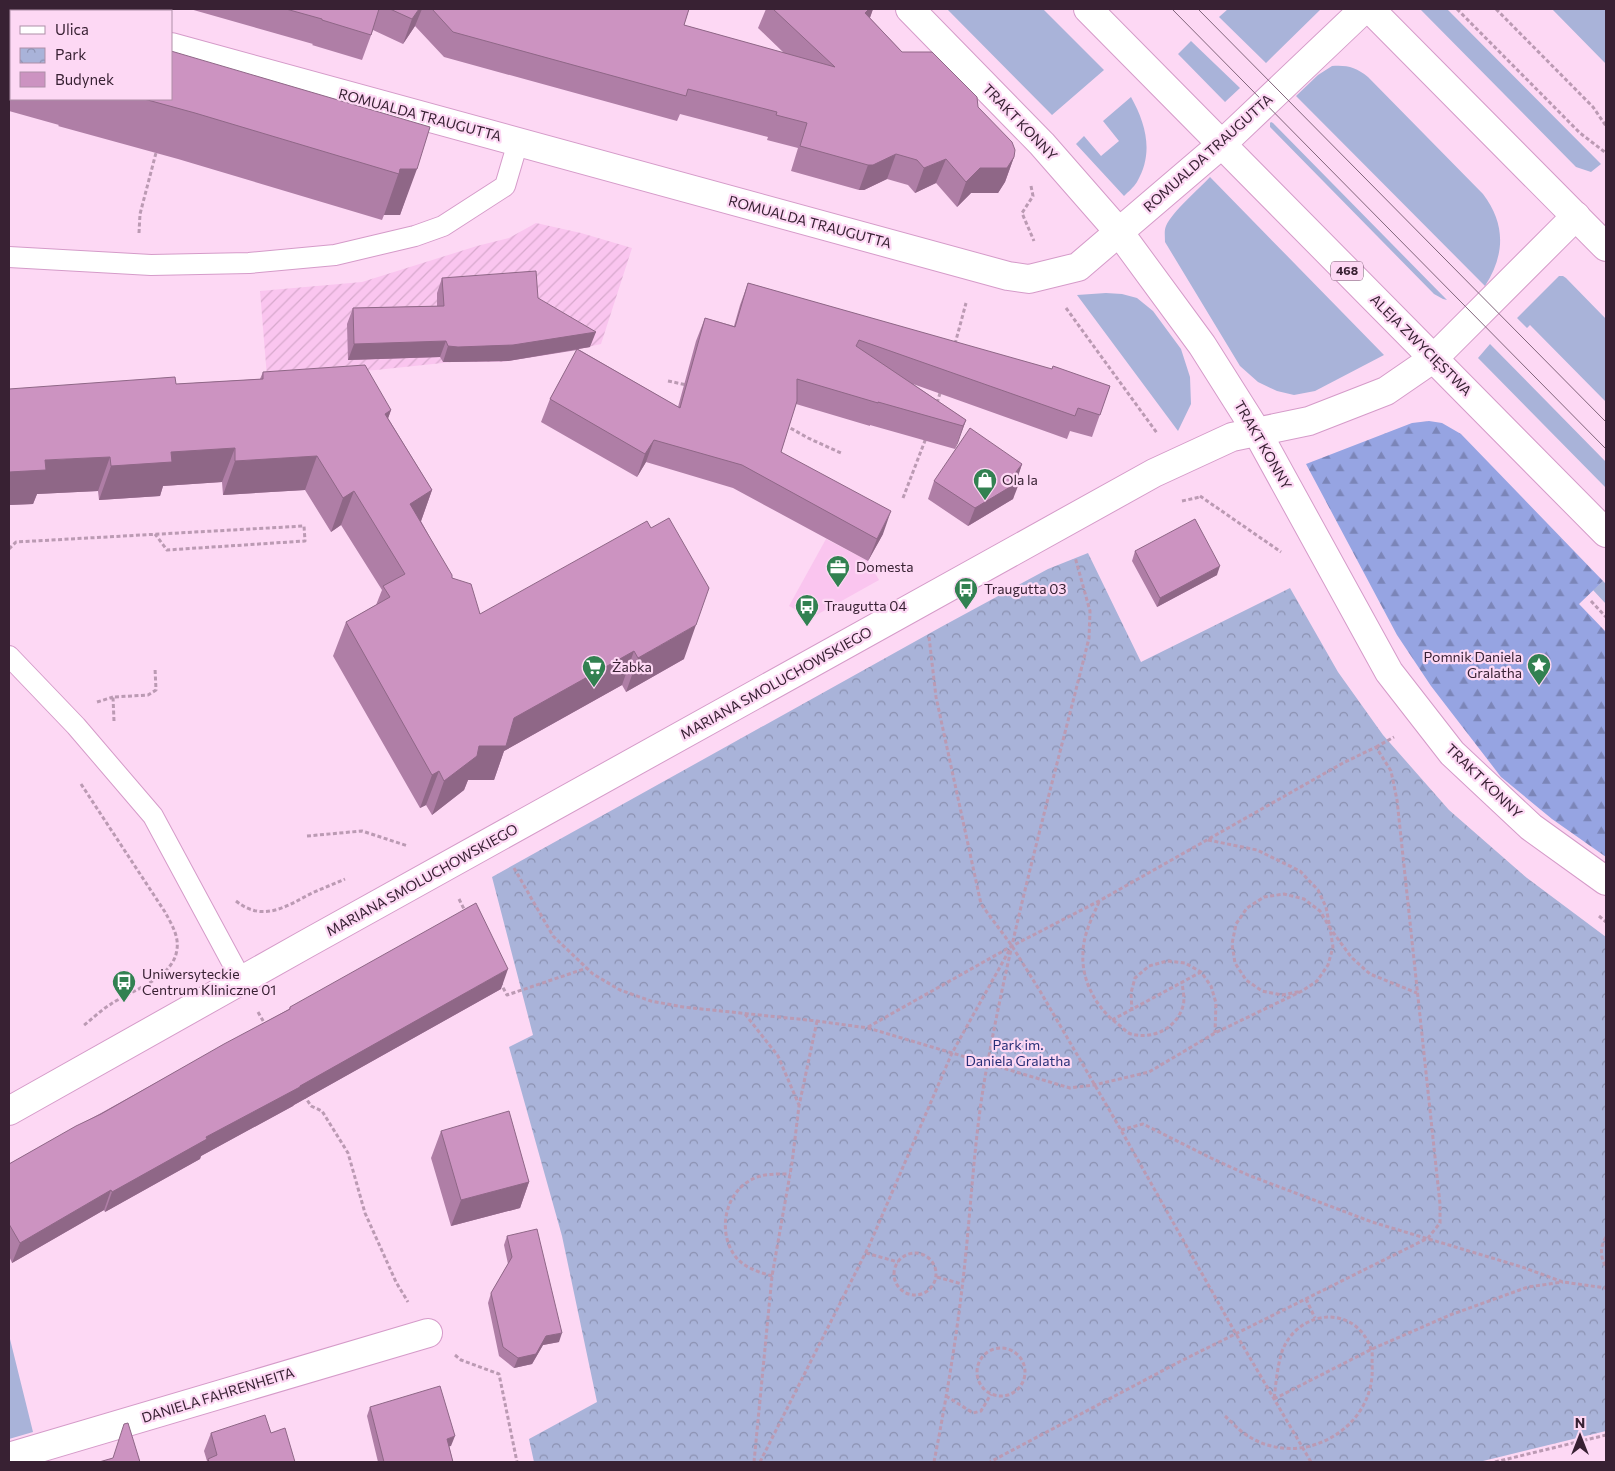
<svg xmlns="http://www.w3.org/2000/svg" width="1615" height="1471" viewBox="0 0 1615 1471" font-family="Commissioner,sans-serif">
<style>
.built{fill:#fac5ef}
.industrial{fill:url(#industrial-furrows)}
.green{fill:#a9b3d9}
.forest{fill:url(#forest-firs)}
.park{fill:url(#park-crowns)}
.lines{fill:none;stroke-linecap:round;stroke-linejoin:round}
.lane-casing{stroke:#d59bc9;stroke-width:22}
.street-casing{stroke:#d59bc9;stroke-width:30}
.secondary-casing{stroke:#d59bc9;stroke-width:30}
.primary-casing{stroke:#d59bc9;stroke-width:30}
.path{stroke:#bb9ab3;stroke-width:3;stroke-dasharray:4 2.5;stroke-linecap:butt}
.lane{stroke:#fff;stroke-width:20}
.street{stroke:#fff;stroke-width:28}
.secondary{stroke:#fff;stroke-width:28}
.primary{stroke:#fff;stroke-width:28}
.tram{stroke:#80647a;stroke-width:1}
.wall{fill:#af7ea6}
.shaded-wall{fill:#8f6787}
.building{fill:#cc93c1;stroke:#8f6787}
.labels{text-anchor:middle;stroke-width:4.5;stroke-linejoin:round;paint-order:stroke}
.shield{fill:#fdd8f4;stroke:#73586d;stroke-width:1}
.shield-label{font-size:12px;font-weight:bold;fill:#382133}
.street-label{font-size:14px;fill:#382133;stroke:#fdd8f4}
.poi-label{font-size:14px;fill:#382133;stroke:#fdd8f4;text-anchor:start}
.park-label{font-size:14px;fill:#282f77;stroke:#fdd8f4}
</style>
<defs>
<pattern id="industrial-furrows" width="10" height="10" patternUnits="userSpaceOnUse" patternTransform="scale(1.25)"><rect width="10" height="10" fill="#fac5ef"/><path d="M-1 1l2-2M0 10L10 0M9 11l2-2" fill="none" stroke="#d7a9cd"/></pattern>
<pattern id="forest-firs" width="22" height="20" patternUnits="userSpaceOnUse" patternTransform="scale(1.25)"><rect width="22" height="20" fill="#96a4e2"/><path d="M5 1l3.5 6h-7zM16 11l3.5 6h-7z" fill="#7b85b8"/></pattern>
<pattern id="park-crowns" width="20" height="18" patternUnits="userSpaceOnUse" patternTransform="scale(1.25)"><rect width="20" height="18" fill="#a9b3d9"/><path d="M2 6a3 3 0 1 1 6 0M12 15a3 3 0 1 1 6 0" fill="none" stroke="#8b91b1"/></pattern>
</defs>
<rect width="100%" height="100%" fill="#fdd8f4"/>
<path class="built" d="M 826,539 L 868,561 L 879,580 L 811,618 L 789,606 Z"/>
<path class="industrial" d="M 536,223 L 581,233 L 632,248 L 601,344 L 574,350 L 502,362 L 452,362 L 376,370 L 267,377 L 260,291 L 362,282 L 477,246 L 509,238 Z"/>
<path class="green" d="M 947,9 L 1043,9 L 1104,70 L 1052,115 Z
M 1228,9 L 1321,9 L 1266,63 L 1219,17 Z
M 1420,9 L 1447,9 L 1601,164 L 1591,172 L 1576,167 Z
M 1552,9 L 1606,9 L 1606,64 Z
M 1191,41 L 1240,88 L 1225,102 L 1178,54 Z
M 1332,66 C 1347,65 1356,67 1368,77 L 1483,194 C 1506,224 1505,255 1485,286 L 1296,96 L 1318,75 Z
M 1131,97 C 1146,124 1154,153 1137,182 C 1134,187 1128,192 1124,196 L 1076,144 L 1084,136 L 1101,156 L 1119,141 L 1103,121 Z
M 1271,122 L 1273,123 L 1447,300 L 1443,299 L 1434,294 L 1270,127 L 1270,123 Z
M 1210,177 L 1384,355 L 1315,391 L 1294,395 L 1277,391 L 1258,382 L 1240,366 L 1165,242 C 1165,237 1164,230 1166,226 C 1173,211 1198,190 1210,177 Z
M 1559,276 L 1563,276 L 1566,278 L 1606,319 L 1606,402 L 1530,325 L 1527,328 L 1517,318 Z
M 1106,293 L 1122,294 L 1137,298 L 1153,311 L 1181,349 L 1190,377 L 1191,404 L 1178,431 L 1077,295 Z
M 1490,344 L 1606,462 L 1606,488 L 1478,358 Z
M 1603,581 L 1606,584 L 1606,604 L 1593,590 Z
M 9,1335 L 33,1432 L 9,1439 Z"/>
<path class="forest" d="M 1429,421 L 1442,423 L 1461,434 L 1603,581 L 1579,604 L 1606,632 L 1606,857 L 1552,819 L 1501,777 L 1431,686 L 1397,635 L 1306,464 L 1412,423 Z"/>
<path class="park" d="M 1088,553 L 1141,662 L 1290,588 L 1338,672 L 1383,735 L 1449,810 L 1527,878 L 1606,937 L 1606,1431 L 1479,1462 L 534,1462 L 529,1439 L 597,1402 L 562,1236 L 509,1047 L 533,1035 L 492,877 L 941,627 L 1048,569 Z"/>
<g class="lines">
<g class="lane-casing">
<path id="lane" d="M 9,257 L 151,265 L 249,263 L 335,255 L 415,236 L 443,226 L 505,186 L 518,142
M 9,656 L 76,726 L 153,816 L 242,981"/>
</g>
<g class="street-casing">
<path id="street" d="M 31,9 L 40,11
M 171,47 L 1008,276 L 1029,279 L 1078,267 L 1119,232
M 9,1457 L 428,1333"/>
</g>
<g class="secondary-casing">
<path id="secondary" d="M 910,9 L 1042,144 L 1119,232 L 1202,345 L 1257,432 L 1389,672 L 1452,753 L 1531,827 L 1606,881
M 1119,232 L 1222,144 L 1364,9
M 9,1111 L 306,944 L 1154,473 L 1232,437 L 1309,421 L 1386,391 L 1434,358 L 1576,216"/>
</g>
<g class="primary-casing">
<path id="primary" d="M 1088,9 L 1606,533
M 1370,9 L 1606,247"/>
</g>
<path class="path" d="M 1457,9 L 1580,133 L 1606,153
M 1496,9 L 1593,107 L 1606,126
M 1031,186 L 1033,196 L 1022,213 L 1034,241
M 139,233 L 140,214 L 157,149
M 1066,308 L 1157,433
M 955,344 L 966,303
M 668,381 L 687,385
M 937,403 L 941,390
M 785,425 L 808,438 L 841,453
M 1200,496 L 1281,552
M 903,498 L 926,438
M 1182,501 L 1200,497
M 9,549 L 16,542 L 304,526 L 305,541 L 167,550 L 155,534
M 1591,601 L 1606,617
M 929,637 L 936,697 L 981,904 L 1012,946 L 1040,991 L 1121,1130 L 1236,1334 L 1311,1462
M 97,702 L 113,697
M 114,721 L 113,697 L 148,695 L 156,690 L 155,668
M 1376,747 L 1394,737
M 81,784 L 165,912 C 171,923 179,936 177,949 C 174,978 132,990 111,1004 C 101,1010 92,1019 83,1026
M 307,836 L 362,831 L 408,846
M 1208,840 L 1257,850 L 1300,871 L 1318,890 L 1326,907 L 1330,928 L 1351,957 L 1370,974 L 1417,993
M 514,868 L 553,936 L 593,974 L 620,990 L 651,1001 L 683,1007 L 817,1021 L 868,1028 L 1070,1088 L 1094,1085 L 1149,1072 L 1215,1033 L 1302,991 L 1317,981 L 1328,965 L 1333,947 L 1330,928 L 1320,911 L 1304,899 L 1284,894 L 1264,897 L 1247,908 L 1236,924 L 1232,944 L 1235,963 L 1246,980 L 1262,991 L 1282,995 L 1302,991
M 459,899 L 466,913
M 236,901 C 263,923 287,906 312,893 C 323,888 334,884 345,879
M 1099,902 C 1092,918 1083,935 1083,953 C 1081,981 1097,1009 1119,1025 C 1123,1028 1127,1033 1131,1034 C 1153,1040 1177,1028 1183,1006 C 1185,1000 1183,990 1182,983
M 1599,916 L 1606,922
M 500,982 L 507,995 L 587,968
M 1132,1011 L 1131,993 L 1135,978 L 1149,966 L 1167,961 L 1185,963 L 1201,972 L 1211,986 L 1216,1003 L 1215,1033
M 258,1012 L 266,1026
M 745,1014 L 778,1056 L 799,1105
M 1112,1020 L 1201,972
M 868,1027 L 1012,946 L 1099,901 L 1343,763 L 1376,747 L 1391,771 L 1397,800 L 1440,1204 L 1440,1223 L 1428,1238 L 1179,1362 L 990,1462
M 304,1095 L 311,1106 L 322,1111 L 348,1153 L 365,1213 L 396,1282 L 408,1302
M 1121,1130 L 1143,1124 L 1211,1158 L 1248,1175 L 1372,1222 L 1522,1267 L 1563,1282 L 1606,1288
M 1606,1237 C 1600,1247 1600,1257 1606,1267
M894 1274a21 21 0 1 1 42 0a21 21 0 1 1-42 0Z
M 866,1253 L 898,1262
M 772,1276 C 759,1272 744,1268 735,1256 C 718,1233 724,1196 749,1181 C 761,1173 776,1174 790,1174
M 937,1277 L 962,1284
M 1306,1299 L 1315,1318
M977 1372a24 24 0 1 1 48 0a24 24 0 1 1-48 0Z
M 455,1355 L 461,1360 L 499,1374 L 517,1462
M 946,1396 L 973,1413 L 981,1411 L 991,1394
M 1274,1399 L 1372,1349 L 1450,1315 L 1528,1287 L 1563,1282
M 1225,1416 C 1232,1422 1239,1431 1248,1436 C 1268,1449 1294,1452 1317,1444 C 1351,1432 1375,1401 1372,1364 C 1372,1359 1373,1353 1371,1349 C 1357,1307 1306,1308 1286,1343 C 1278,1355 1276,1384 1274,1399
M 754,1462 L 772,1276 L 792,1163 L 799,1106 L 817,1021
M 760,1462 L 869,1246 L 952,1053 L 1010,949
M 934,1462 C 947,1396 958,1329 965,1262 C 972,1195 975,1127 988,1061 C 1014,919 1054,779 1089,638 L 1090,611 L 1075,557
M 1495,1462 L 1606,1435"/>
<use href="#lane" class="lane"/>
<use href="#street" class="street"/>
<use href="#secondary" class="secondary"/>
<use href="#primary" class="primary"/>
<path class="tram" d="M 1172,9 L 1606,449
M 1198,9 L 1606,422"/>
</g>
<path class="wall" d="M 9,9 L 11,11 L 11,99 L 171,99 L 430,127 L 400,215 L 384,215 L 382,220 L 178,159 L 58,126 L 59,125 L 9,111 Z
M 190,9 L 689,9 L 684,25 L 784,53 L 758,28 L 766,9 L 873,9 L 870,18 L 902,52 L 978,107 L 1014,157 L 1005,182 L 998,193 L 971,193 L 957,207 L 936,183 L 915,193 L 908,185 L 887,179 L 864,190 L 859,190 L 791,171 L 798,148 L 767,140 L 768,137 L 680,114 L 677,121 L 444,57 L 415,26 L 403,44 L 373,30 L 362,60 L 312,45 L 313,44 Z
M 442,278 L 538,298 L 590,347 L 578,349 L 678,407 L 696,341 L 705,318 L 734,326 L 740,305 L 748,283 L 1110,386 L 1092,437 L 1070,431 L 1067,439 L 913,384 L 966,420 L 955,449 L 870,425 L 870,426 L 796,404 L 781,452 L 883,534 L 868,561 L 733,488 L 646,462 L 637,477 L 541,422 L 550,399 L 577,350 L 508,361 L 452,362 L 443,362 L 440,357 L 348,360 L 347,324 L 353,308 L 437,306 L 437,293 Z
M 263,372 L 391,410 L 388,418 L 432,490 L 421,521 L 452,578 L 480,614 L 684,659 L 626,692 L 622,685 L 504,751 L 494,780 L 468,780 L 464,790 L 432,815 L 426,805 L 420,808 L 333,656 L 346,622 L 376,605 L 382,590 L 341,525 L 331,532 L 305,490 L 223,495 L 222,482 L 163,486 L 160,496 L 99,500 L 98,491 L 37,494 L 33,504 L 9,505 L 176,384 L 260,379 Z
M 1022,464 L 1017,479 L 1013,499 L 968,526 L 928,499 L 934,481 Z
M 1135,551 L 1217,575 L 1157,607 L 1132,561 Z
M 501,989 L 294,1105 L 293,1106 L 201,1156 L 200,1159 L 105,1212 L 104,1210 L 12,1263 L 9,1256 L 9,1164 L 289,1009 L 290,1007 Z
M 441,1131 L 529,1182 L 520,1208 L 451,1226 L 431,1158 Z
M 507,1236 L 559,1342 L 543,1345 L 532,1364 L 514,1368 L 499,1356 L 488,1303 L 491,1293 L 508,1264 L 504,1245 Z
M 370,1407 L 451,1446 L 449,1446 L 453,1462 L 378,1462 L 367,1416 Z
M 211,1433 L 271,1433 L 295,1462 L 207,1462 L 207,1461 L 204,1451 Z"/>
<path class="shaded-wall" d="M 419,9 L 422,9 L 415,26 L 403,44 L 412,19 Z
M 869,9 L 873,9 L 866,28 L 865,13 Z
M 896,154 L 887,179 L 864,190 L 859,190 L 868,165 Z
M 1014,157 L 1005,182 L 998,193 L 971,193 L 957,207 L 966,182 L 980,168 Z
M 946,159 L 936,183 L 915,193 L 924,168 Z
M 400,169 L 417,169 L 400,215 L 384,215 Z
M 596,332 L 590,347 L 508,361 L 452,362 L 443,362 L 448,346 Z
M 446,341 L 440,357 L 348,360 L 354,344 Z
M 391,410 L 379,444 L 385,414 Z
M 966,420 L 958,443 L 955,449 L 963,426 Z
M 654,440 L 646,462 L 637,477 L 645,454 Z
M 235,448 L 222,482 L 163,486 L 160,496 L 99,500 L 111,466 L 171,452 Z
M 317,456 L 305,490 L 223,495 L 235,461 Z
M 110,457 L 98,491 L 37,494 L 33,504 L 9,505 L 9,472 L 45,460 Z
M 1022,464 L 1016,482 L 1020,481 L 1013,499 L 968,526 L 975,508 L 1013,476 Z
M 432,490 L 420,524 L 410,504 Z
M 354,491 L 341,525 L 331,532 L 343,498 Z
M 891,511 L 883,534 L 868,561 L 877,539 Z
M 1220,566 L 1217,575 L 1157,607 L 1160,598 Z
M 696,625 L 684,659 L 626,692 L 638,658 Z
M 634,651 L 622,685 L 504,751 L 494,780 L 468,780 L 464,790 L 432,815 L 444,781 L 479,746 L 514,718 Z
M 439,771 L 426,805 L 420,808 L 432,775 Z
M 508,969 L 501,989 L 294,1105 L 293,1106 L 201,1156 L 200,1159 L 105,1212 L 112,1192 L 206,1137 Z
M 529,1182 L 520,1208 L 451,1226 L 461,1200 Z
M 111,1190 L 104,1210 L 12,1263 L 20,1243 Z
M 562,1333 L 559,1342 L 543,1345 L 532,1364 L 514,1368 L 518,1358 L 546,1336 Z
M 455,1436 L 451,1446 L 443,1448 L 447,1439 Z"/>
<path class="building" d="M 9,9 L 24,9 L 33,11 L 11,11 L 11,61 L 9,60 Z
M 286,9 L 379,9 L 371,35 L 322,20 L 322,19 Z
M 390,9 L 419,9 L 412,19 Z
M 432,9 L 689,9 L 684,25 L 835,67 L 773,9 L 869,9 L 865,13 L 902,52 L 932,52 L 977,97 L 978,107 L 1012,142 L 1015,150 L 1014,157 L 1007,168 L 980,168 L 966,182 L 946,159 L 924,168 L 917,160 L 896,154 L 873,165 L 868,165 L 800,146 L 807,123 L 776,115 L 777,112 L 688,89 L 686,96 L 453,32 Z
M 171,51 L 430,127 L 417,169 L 400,169 L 399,174 L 195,113 L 144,99 L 171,99 Z
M 536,271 L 538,298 L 596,332 L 513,345 L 458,347 L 448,346 L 446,341 L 354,344 L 353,308 L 444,306 L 442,278 Z
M 748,283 L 1052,369 L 1053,366 L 1110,386 L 1100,415 L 1078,408 L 1075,416 L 859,340 L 856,346 L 966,420 L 963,426 L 878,402 L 878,403 L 797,379 L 797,401 L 781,452 L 891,511 L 877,539 L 742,465 L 654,440 L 645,454 L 550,399 L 577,349 L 680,408 L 705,318 L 735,327 Z
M 365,365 L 391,410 L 385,414 L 432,490 L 410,504 L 452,575 L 452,578 L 471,584 L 480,614 L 647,521 L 651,528 L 669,518 L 709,588 L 696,625 L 638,658 L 634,651 L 514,718 L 506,746 L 479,746 L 477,756 L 444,781 L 439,771 L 432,775 L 346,622 L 390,597 L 383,586 L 405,574 L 354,491 L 343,498 L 317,456 L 235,461 L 235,448 L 171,452 L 172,462 L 111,466 L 110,457 L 45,460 L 46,470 L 9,472 L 9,389 L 175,377 L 176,384 L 263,379 L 263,372 Z
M 970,428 L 1022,464 L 1013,476 L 1020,481 L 975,508 L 934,481 Z
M 1195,519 L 1220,566 L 1160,598 L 1135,551 Z
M 476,903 L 508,969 L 300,1086 L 300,1087 L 206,1137 L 207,1139 L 112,1192 L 111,1190 L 20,1243 L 9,1224 L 9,1164 L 76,1126 L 101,1114 L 224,1044 L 290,1009 L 290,1007 Z
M 509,1111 L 529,1182 L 461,1200 L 441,1131 Z
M 537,1229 L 562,1333 L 546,1336 L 536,1354 L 518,1358 L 503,1347 L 491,1293 L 512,1257 L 507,1236 Z
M 440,1386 L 455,1436 L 447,1439 L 453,1462 L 384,1462 L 370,1407 Z
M 265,1415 L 271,1433 L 285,1428 L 295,1462 L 209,1462 L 208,1459 L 217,1455 L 211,1433 Z
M 128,1423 L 140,1462 L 99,1462 L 113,1458 L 124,1424 Z"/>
<defs>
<g id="shop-pin" transform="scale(1.25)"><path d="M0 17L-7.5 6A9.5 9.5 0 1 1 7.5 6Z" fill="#328151" stroke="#fdd8f4"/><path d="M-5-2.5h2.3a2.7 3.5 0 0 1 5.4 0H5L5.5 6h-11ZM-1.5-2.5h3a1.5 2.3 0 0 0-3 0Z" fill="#fff"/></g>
<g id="office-pin" transform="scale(1.25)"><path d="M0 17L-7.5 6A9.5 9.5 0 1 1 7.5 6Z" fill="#328151" stroke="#fdd8f4"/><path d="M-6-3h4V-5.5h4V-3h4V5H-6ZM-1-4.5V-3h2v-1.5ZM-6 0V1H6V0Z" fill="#fff"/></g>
<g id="bus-pin" transform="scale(1.25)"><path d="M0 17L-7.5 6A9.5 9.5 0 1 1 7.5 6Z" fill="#328151" stroke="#fdd8f4"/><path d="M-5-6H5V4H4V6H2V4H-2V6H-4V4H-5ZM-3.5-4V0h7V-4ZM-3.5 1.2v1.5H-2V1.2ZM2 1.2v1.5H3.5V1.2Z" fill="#fff"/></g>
<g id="sight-pin" transform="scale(1.25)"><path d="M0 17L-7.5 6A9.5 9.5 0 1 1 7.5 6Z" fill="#328151" stroke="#fdd8f4"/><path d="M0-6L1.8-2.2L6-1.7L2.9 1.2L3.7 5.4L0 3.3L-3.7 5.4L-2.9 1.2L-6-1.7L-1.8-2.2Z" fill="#fff"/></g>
<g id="supermarket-pin" transform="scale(1.25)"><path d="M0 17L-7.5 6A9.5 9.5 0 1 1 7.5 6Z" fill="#328151" stroke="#fdd8f4"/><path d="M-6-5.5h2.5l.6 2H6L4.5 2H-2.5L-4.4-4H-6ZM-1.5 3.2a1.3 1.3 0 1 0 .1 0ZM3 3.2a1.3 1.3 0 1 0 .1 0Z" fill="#fff"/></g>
</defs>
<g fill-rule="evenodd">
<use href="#shop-pin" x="985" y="480"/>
<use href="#office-pin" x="838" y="567"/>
<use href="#bus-pin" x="966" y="589"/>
<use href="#bus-pin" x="807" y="606"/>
<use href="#sight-pin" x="1539" y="665"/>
<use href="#supermarket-pin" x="594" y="667"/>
<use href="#bus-pin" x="124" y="982"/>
</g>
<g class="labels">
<rect class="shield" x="1331" y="261.5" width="32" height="19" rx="4"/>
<g class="shield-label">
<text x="1347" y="275">468</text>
</g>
<g class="street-label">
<text transform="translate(420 115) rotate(15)" y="5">ROMUALDA TRAUGUTTA</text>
<text transform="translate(1020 122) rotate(46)" y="5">TRAKT KONNY</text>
<text transform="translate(1208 153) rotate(-42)" y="5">ROMUALDA TRAUGUTTA</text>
<text transform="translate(810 222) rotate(15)" y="5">ROMUALDA TRAUGUTTA</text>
<text transform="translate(1421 345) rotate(45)" y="5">ALEJA ZWYCIĘSTWA</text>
<text transform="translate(1263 445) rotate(60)" y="5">TRAKT KONNY</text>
<text transform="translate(776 683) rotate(-29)" y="5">MARIANA SMOLUCHOWSKIEGO</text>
<text transform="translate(1484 781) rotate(44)" y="5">TRAKT KONNY</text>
<text transform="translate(422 880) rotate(-29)" y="5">MARIANA SMOLUCHOWSKIEGO</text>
<text transform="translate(218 1395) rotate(-17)" y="5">DANIELA FAHRENHEITA</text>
</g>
<g class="poi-label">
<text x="1002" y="485">Ola la</text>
<text x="856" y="572">Domesta</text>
<text x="984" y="594">Traugutta 03</text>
<text x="824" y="611">Traugutta 04</text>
<text x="1522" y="662" text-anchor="end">Pomnik Daniela<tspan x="1522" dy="16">Gralatha</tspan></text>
<text x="612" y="672">Żabka</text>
<text x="142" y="979">Uniwersyteckie<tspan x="142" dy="16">Centrum Kliniczne 01</tspan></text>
</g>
<g class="park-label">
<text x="1018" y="1050">Park im.<tspan x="1018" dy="16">Daniela Gralatha</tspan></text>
</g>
</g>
<rect width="1615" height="1471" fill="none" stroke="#382133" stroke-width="20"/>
<rect x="10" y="10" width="162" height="90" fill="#fdd8f4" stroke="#ae8fa7"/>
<rect x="20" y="26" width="25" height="8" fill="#ffffff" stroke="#ae8fa7"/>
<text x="55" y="35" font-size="15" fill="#382133">Ulica</text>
<rect x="20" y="48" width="25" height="15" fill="url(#park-crowns)" stroke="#ae8fa7"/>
<text x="55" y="60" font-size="15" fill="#382133">Park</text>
<rect x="20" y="72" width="25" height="15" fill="#cc93c1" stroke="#ae8fa7"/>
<text x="55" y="85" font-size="15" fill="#382133">Budynek</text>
<g transform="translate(1580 1436)" stroke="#fdd8f4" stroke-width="4" paint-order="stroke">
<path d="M0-4L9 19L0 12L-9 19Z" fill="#382133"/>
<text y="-8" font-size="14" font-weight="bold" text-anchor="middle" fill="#382133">N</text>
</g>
</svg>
